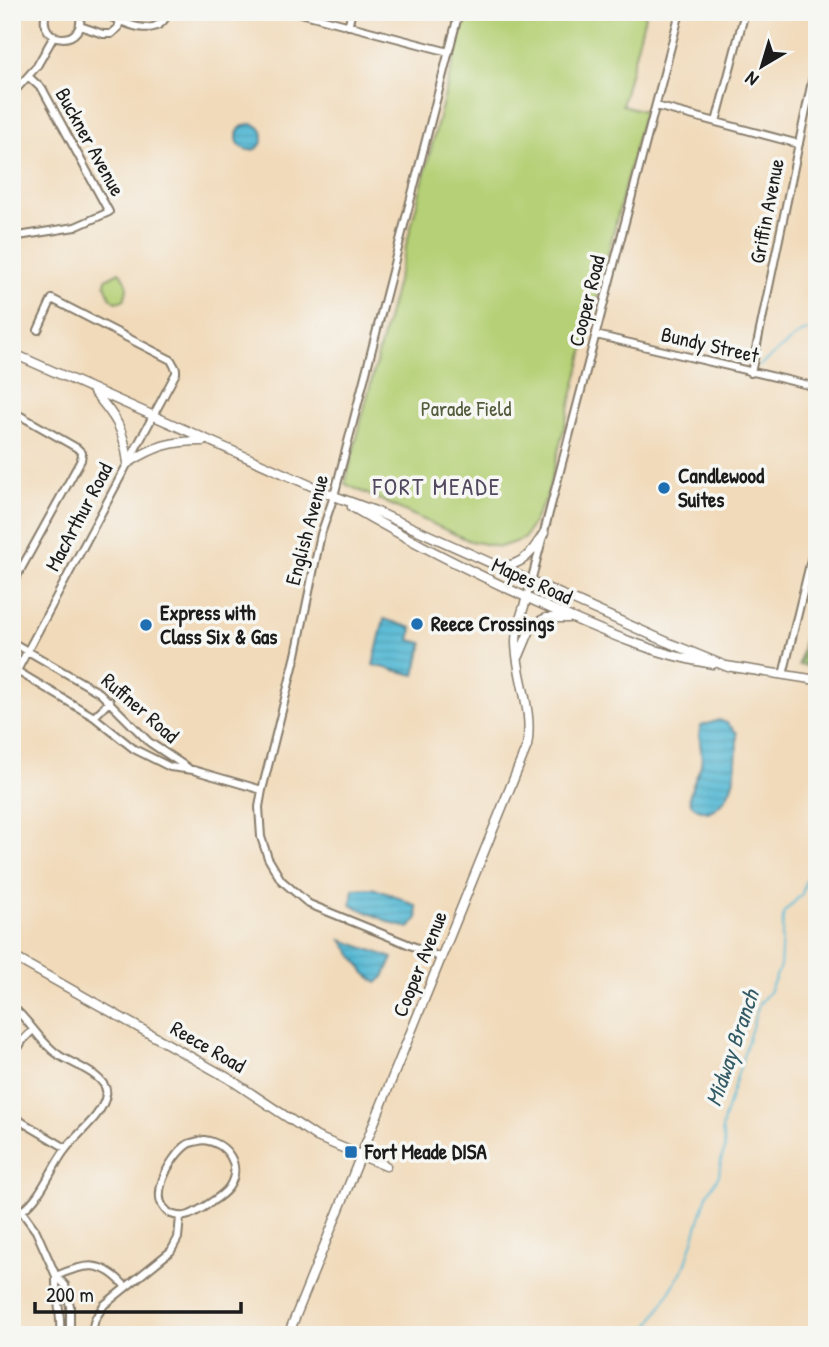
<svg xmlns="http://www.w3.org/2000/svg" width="829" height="1347" viewBox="0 0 829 1347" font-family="'Patrick Hand',sans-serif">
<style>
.green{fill:#b5d076;stroke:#687649;stroke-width:2}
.forest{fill:url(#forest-firs);stroke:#566742;stroke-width:2}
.water{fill:url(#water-rules);stroke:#396a78;stroke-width:2}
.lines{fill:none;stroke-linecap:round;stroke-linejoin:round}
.stream{stroke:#56b9d4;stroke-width:2}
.minor-casing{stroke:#867b6b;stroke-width:10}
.tertiary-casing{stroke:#867b6b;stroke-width:11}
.minor{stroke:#fff;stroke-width:6}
.tertiary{stroke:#fff;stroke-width:8}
.poi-dot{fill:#1f6fb2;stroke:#f6f6f2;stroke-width:2.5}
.labels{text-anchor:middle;stroke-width:7;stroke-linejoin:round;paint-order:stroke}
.street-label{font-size:21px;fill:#1c1c1c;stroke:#f6f6f2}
.park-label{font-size:21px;fill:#525b3c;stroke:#f6f6f2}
.poi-label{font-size:21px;font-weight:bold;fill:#1c1c1c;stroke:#f6f6f2;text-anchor:start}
.water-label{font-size:23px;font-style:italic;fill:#335b66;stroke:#f6f6f2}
.quarter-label{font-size:24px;letter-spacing:2px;fill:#524960;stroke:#f6f6f2}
</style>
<defs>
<pattern id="forest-firs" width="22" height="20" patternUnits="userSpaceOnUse" patternTransform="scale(1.75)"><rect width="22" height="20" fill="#90b267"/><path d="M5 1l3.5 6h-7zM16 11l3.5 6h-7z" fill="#759054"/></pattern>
<pattern id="water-rules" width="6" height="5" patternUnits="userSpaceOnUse" patternTransform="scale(1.75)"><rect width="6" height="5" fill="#56b9d4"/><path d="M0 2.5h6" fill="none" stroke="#4a9eb5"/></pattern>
</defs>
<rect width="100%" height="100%" fill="#f6f6f2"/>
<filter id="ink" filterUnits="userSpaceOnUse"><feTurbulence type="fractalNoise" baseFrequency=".0143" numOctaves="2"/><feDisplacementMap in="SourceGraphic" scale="14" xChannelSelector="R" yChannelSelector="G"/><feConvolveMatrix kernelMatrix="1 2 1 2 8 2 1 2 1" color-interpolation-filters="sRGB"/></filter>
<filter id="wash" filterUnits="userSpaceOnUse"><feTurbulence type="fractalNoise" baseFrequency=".00686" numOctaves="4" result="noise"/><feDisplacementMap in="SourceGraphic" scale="28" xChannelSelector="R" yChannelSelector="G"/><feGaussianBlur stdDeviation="1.57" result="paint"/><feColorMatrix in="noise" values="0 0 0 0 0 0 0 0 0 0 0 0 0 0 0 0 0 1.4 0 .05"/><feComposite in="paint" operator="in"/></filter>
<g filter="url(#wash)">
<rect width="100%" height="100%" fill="#f1daba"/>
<path class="green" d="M 466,12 L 646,12 L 622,105 L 644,111 L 550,484 L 546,499 L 524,539 L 500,547 L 470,541 L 345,484 Z
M 119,272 C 129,281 128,289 124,300 L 116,302 L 110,297 L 105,284 L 106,279 Z"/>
<path class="forest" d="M 817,577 L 817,667 L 799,665 Z"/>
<path class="water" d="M237 137a13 13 0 1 1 26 0a13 13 0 1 1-26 0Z
M 384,619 L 412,628 L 410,640 L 423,643 L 415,675 L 373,665 Z
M 719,720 L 727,723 L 737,733 C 737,760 738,800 708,812 C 701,810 692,808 690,801 C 687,793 699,773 701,764 C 704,751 696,738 701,726 Z
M 372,888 L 395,896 L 416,906 L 418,918 L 410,928 L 396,925 L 351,905 L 353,889 Z
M 342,940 L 393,958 L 384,977 L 377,983 L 365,973 Z"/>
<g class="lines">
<path class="stream" d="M 759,366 L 799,334 L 817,327
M 644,1335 L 685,1266 L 707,1195 L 719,1175 L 721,1160 L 725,1149 L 722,1129 L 724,1119 L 759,1004 L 769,992 L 780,967 L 783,918 L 784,912 L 802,894 L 805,882 L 815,868 L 817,848"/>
</g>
</g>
<g filter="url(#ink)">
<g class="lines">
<g class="minor-casing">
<path id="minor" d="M 46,12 C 36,46 89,47 79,12
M 101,12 C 121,22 158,42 168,12
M 297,12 L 449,52
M 790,12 L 817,19
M 80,26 L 103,34 L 111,34 L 118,28 L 122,12
M 348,26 L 352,12
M 12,94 L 37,66 L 54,36
M 656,106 L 799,144
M 716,122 L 745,12
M 12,237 L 75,227 L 109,212 L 43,90 L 29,77
M 596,335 L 817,387
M 751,373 L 817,57
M 12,411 L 77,448 L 82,453 L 81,460 L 12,585
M 527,597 L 680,12
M 12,642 L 100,693 L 149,742 L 188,768
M 12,668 L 94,717 L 134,749 L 170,767 L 193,770 L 262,790
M 783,675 L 817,535
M 12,680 L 176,373 L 176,369 L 171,360 L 52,299 L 38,330
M 94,717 L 110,701
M 442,958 L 309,904 L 281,880 L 268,858 L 261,837 L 259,807 L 262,790 L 296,655 L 321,534 L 334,496 L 459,12
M 12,1006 C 30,1021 40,1043 60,1056 C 73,1064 110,1077 106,1095 C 102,1117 77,1133 65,1150 C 50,1170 43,1195 22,1211
M 12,1058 L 23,1040 L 33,1030
M 12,1116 L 66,1148
M 204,1140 C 227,1143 243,1165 229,1187 C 223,1196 212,1201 204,1207 C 194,1213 186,1219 174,1215 C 143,1204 170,1156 188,1144 C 193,1142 199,1141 204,1140 Z
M 12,1198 L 36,1231 L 56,1276 L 65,1285 L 70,1306 L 70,1335
M 56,1276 C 86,1263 102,1260 125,1286
M 56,1276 C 55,1295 62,1314 60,1335
M 91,1335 L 95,1319 L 104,1305 L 171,1251 L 178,1238 L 180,1217"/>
</g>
<g class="tertiary-casing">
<path id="tertiary" d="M 12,353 L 334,496 L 375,511 L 667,642 L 728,667
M 94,392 C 116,417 124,429 128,463 C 155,446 171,441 203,441
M 352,507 C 417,545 483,578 552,609 C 604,632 656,655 713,664
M 499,566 C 523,567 533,551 544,533
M 519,656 L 532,625 L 546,618 L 568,618
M 726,666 L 817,680
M 12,956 L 228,1078 L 317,1137 L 386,1166
M 288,1335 L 527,746 C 534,709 516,677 516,641 C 516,626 523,611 527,597"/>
</g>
<use href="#minor" class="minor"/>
<use href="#tertiary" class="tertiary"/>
</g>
</g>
<g class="poi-dot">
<circle cx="664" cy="488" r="7"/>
<circle cx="417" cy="624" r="7"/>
<circle cx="146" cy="625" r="7"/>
<rect x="344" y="1145" width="14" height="14" rx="3.5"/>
</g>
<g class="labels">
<g class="street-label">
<text transform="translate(90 142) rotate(61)" y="7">Buckner Avenue</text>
<text transform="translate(767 211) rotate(-79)" y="7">Griffin Avenue</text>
<text transform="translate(587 301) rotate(-76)" y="7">Cooper Road</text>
<text transform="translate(710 345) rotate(13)" y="7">Bundy Street</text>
<text transform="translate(79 517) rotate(-62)" y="7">MacArthur Road</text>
<text transform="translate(307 530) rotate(-75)" y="7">English Avenue</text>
<text transform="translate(532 581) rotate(24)" y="7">Mapes Road</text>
<text transform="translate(140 708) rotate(41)" y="7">Ruffner Road</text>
<text transform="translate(420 964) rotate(-68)" y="7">Cooper Avenue</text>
<text transform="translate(208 1047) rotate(30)" y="7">Reece Road</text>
</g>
<g class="park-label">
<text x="466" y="416">Parade Field</text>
</g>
<g class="poi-label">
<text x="678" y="483">Candlewood<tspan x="678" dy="24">Suites</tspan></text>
<text x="160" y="620">Express with<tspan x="160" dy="24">Class Six &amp; Gas</tspan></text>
<text x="431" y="631">Reece Crossings</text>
<text x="365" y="1159">Fort Meade DISA</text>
</g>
<g class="water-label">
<text transform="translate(732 1048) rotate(-71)" y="8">Midway Branch</text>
</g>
<g class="quarter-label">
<text x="437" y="495">FORT MEADE</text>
</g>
</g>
<rect width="829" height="1347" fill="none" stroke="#f6f6f2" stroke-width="42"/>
<g transform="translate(762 66) rotate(218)" stroke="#f6f6f2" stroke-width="5" paint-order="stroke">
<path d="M0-5L12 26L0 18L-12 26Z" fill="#1c1c1c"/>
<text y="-10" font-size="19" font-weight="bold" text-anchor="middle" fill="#1c1c1c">N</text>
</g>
<path d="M35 1302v10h206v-10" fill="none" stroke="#1c1c1c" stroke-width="3.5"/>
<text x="46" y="1302" font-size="21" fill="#1c1c1c" stroke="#f6f6f2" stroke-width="5" paint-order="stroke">200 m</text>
</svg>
